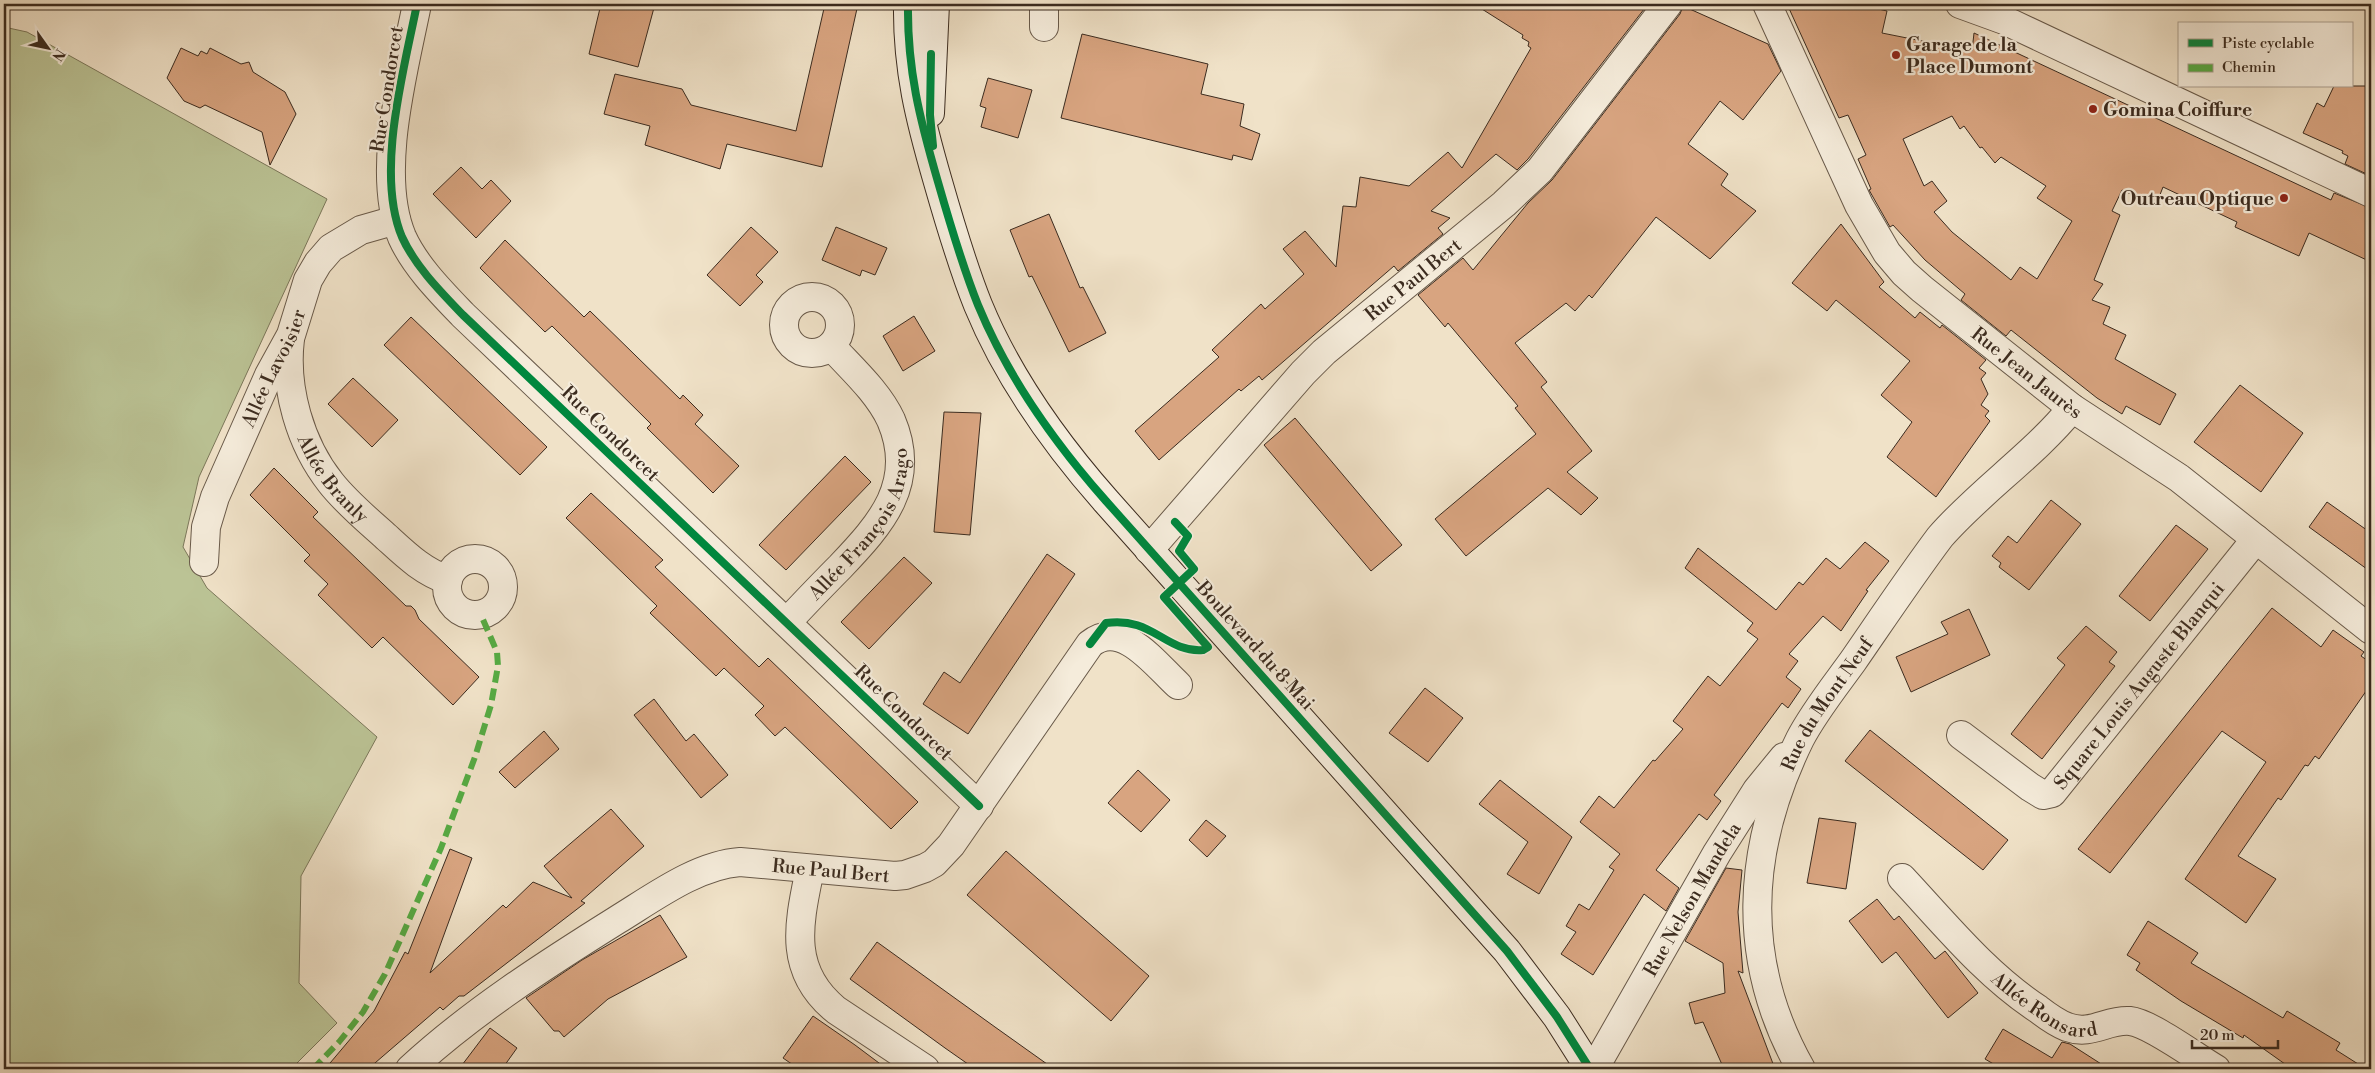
<svg xmlns="http://www.w3.org/2000/svg" width="2375" height="1073" viewBox="0 0 2375 1073" font-family="'Libre Bodoni',serif">
<style>
.green{fill:#bbc395;stroke:#7b775a}
.building{fill:#d8a480;stroke:#3b2b1f;fill-rule:evenodd}
.lines{fill:none;stroke-linecap:round;stroke-linejoin:round}
.street-casing{stroke:#685949;stroke-width:30}
.secondary-casing{stroke:#3b2b1f;stroke-width:30}
.street{stroke:#f5ecdb;stroke-width:28}
.secondary{stroke:#f5ecdb;stroke-width:28}
.quiet{stroke:#55ab43;stroke-width:6;stroke-dasharray:12 6;stroke-linecap:butt}
.cycleway-casing{stroke:#f5ecdb;stroke-width:11}
.cycleway{stroke:#00873e;stroke-width:8}
.poi-dot{fill:#8f2418;stroke:#f5ecdb;stroke-width:2}
.labels{text-anchor:middle;stroke-width:4.5;stroke-linejoin:round;paint-order:stroke}
.poi-label{font-size:19px;font-weight:bold;fill:#3b2b1f;stroke:#f5ecdb;text-anchor:start}
.street-label{font-size:19px;fill:#3b2b1f;stroke:#f5ecdb}
</style>
<rect width="100%" height="100%" fill="#f0e2c8"/>
<filter id="stains"><feTurbulence type="fractalNoise" baseFrequency=".004" numOctaves="4"/><feColorMatrix values="0 0 0 0 .2 0 0 0 0 .09 0 0 0 0 .02 0 0 0 .5 -.17"/></filter>
<radialGradient id="worn" r=".72"><stop offset=".6" stop-color="#630" stop-opacity="0"/><stop offset="1" stop-color="#630" stop-opacity=".3"/></radialGradient>
<path class="green" d="M 4,27 L 27,32 L 327,199 L 199,477 L 183,547 L 207,588 L 377,737 L 301,876 L 299,983 L 337,1023 L 291,1069 L 4,1069 Z"/>
<path class="building" d="M 601,4 L 655,4 L 638,67 L 589,54 Z
M 825,4 L 858,4 L 822,167 L 727,144 L 720,169 L 645,145 L 650,126 L 604,114 L 615,74 L 682,89 L 691,105 L 796,131 Z
M 1474,4 L 1648,4 L 1528,159 L 1517,170 L 1496,154 L 1431,211 L 1450,218 L 1438,228 L 1443,234 L 1398,271 L 1394,266 L 1262,380 L 1259,376 L 1241,391 L 1239,389 L 1159,460 L 1135,431 L 1219,357 L 1212,350 L 1261,304 L 1265,309 L 1304,274 L 1283,249 L 1305,231 L 1336,267 L 1343,206 L 1356,207 L 1360,177 L 1409,186 L 1448,152 L 1462,168 L 1531,48 L 1528,46 L 1529,42 L 1522,38 L 1523,35 Z
M 1787,4 L 1857,4 L 1887,11 L 1882,33 L 1972,51 L 1974,33 L 2331,200 L 2334,193 L 2371,208 L 2371,262 L 2309,233 L 2299,256 L 2235,227 L 2237,222 L 2163,187 L 2156,205 L 2122,190 L 2112,211 L 2120,215 L 2094,280 L 2103,284 L 2092,300 L 2110,307 L 2103,324 L 2126,335 L 2115,359 L 2176,394 L 2160,425 L 2126,406 L 2122,414 L 2097,398 L 2011,330 L 2006,336 L 1961,300 L 1965,294 L 1925,260 L 1893,225 L 1890,227 L 1869,190 L 1871,189 L 1858,159 L 1866,155 L 1848,115 L 1839,118 ZM 1952,116 L 1960,129 L 1964,126 L 1980,148 L 1982,147 L 1995,163 L 2001,157 L 2046,186 L 2037,198 L 2072,221 L 2037,279 L 2020,267 L 2011,280 L 1952,232 L 1934,212 L 1947,201 L 1932,181 L 1924,186 L 1903,139 Z
M 1683,6 L 1768,44 L 1781,71 L 1743,120 L 1720,101 L 1688,144 L 1728,174 L 1721,185 L 1756,211 L 1710,259 L 1656,217 L 1592,298 L 1589,295 L 1575,311 L 1566,303 L 1515,343 L 1547,382 L 1541,387 L 1592,451 L 1567,472 L 1598,498 L 1581,515 L 1548,488 L 1466,556 L 1435,519 L 1536,434 L 1515,408 L 1518,406 L 1448,323 L 1445,327 L 1418,295 L 1463,258 L 1473,270 L 1528,203 L 1552,180 L 1680,14 Z
M 1082,34 L 1208,64 L 1201,94 L 1244,104 L 1240,126 L 1260,134 L 1252,160 L 1233,155 L 1232,160 L 1061,118 Z
M 181,48 L 198,56 L 201,51 L 207,54 L 210,48 L 241,64 L 249,62 L 253,72 L 285,92 L 296,114 L 270,165 L 262,132 L 205,105 L 200,108 L 184,101 L 167,78 Z
M 988,78 L 1032,90 L 1018,138 L 981,127 L 986,108 L 980,106 Z
M 2334,86 L 2371,86 L 2371,176 L 2345,164 L 2348,156 L 2342,153 L 2343,151 L 2303,133 L 2317,103 L 2324,107 Z
M 461,167 L 482,189 L 491,180 L 511,201 L 476,238 L 433,194 Z
M 1049,214 L 1080,288 L 1083,287 L 1106,333 L 1069,352 L 1032,276 L 1029,277 L 1010,230 Z
M 1841,224 L 1884,282 L 1879,287 L 1915,318 L 1920,312 L 1940,328 L 1942,325 L 1986,360 L 1979,368 L 1986,373 L 1981,379 L 1988,394 L 1981,405 L 1989,411 L 1985,416 L 1990,421 L 1936,497 L 1887,457 L 1912,422 L 1881,395 L 1910,361 L 1836,300 L 1827,311 L 1792,283 Z
M 751,227 L 778,252 L 756,275 L 763,282 L 740,306 L 707,275 Z
M 836,227 L 887,248 L 875,275 L 862,270 L 860,276 L 822,260 Z
M 505,240 L 584,317 L 590,311 L 680,399 L 683,395 L 703,415 L 695,424 L 739,466 L 713,493 L 647,428 L 651,424 L 552,326 L 545,332 L 480,268 Z
M 914,316 L 935,351 L 903,371 L 883,336 Z
M 411,317 L 547,447 L 520,475 L 384,345 Z
M 353,378 L 398,420 L 372,447 L 328,404 Z
M 2240,385 L 2303,433 L 2261,492 L 2194,442 Z
M 944,412 L 981,413 L 970,535 L 934,532 Z
M 1295,418 L 1402,545 L 1371,571 L 1264,445 Z
M 845,456 L 871,482 L 786,570 L 759,545 Z
M 274,468 L 318,512 L 313,517 L 406,606 L 411,606 L 415,610 L 419,619 L 479,677 L 453,705 L 383,637 L 372,648 L 318,595 L 328,584 L 304,561 L 310,555 L 250,495 Z
M 591,493 L 663,560 L 655,567 L 759,667 L 768,658 L 918,802 L 891,829 L 785,727 L 775,736 L 755,715 L 764,706 L 724,668 L 716,676 L 650,613 L 657,606 L 566,518 Z
M 2051,500 L 2081,524 L 2029,590 L 1999,567 L 2001,563 L 1992,556 L 2008,536 L 2017,543 Z
M 2327,502 L 2371,533 L 2371,572 L 2309,527 Z
M 2176,525 L 2208,549 L 2150,621 L 2119,596 Z
M 1865,542 L 1889,561 L 1866,590 L 1868,591 L 1841,631 L 1823,616 L 1789,654 L 1798,661 L 1786,677 L 1801,689 L 1788,708 L 1782,703 L 1714,795 L 1721,801 L 1707,820 L 1699,814 L 1656,870 L 1679,888 L 1666,911 L 1644,894 L 1593,975 L 1561,954 L 1576,932 L 1566,926 L 1579,904 L 1589,910 L 1614,870 L 1609,867 L 1620,854 L 1580,822 L 1599,796 L 1614,808 L 1653,760 L 1655,761 L 1683,729 L 1673,721 L 1708,676 L 1720,686 L 1758,639 L 1747,631 L 1753,623 L 1685,568 L 1698,548 L 1776,610 L 1799,582 L 1803,585 L 1826,558 L 1840,569 Z
M 1047,554 L 1075,574 L 968,734 L 923,704 L 944,672 L 960,683 Z
M 904,557 L 932,583 L 869,649 L 841,622 Z
M 2272,608 L 2321,647 L 2333,630 L 2364,652 L 2361,656 L 2371,663 L 2371,684 L 2319,759 L 2315,756 L 2308,766 L 2305,765 L 2281,800 L 2278,798 L 2238,856 L 2276,879 L 2246,923 L 2185,879 L 2266,762 L 2222,731 L 2110,873 L 2078,849 Z
M 1969,609 L 1990,655 L 1911,692 L 1896,657 L 1948,634 L 1941,622 Z
M 2086,626 L 2117,652 L 2109,662 L 2115,666 L 2042,759 L 2011,734 L 2065,665 L 2057,658 Z
M 1425,688 L 1463,718 L 1428,762 L 1389,733 Z
M 654,699 L 686,741 L 694,734 L 728,775 L 701,798 L 634,715 Z
M 1870,730 L 2008,840 L 1983,870 L 1845,761 Z
M 544,731 L 559,749 L 515,788 L 499,772 Z
M 1138,770 L 1170,800 L 1141,832 L 1108,803 Z
M 1500,780 L 1572,837 L 1539,894 L 1507,874 L 1528,842 L 1479,804 Z
M 611,809 L 644,846 L 581,901 L 585,903 L 464,996 L 459,996 L 443,1010 L 440,1007 L 368,1069 L 325,1069 L 374,1011 L 405,952 L 408,954 L 450,849 L 472,858 L 430,973 L 503,905 L 506,908 L 533,882 L 572,898 L 544,866 Z
M 1819,818 L 1856,823 L 1846,889 L 1807,883 Z
M 1206,820 L 1226,836 L 1207,857 L 1189,840 Z
M 1006,851 L 1149,976 L 1111,1021 L 967,895 Z
M 1726,868 L 1742,870 L 1738,912 L 1743,973 L 1738,971 L 1775,1069 L 1724,1069 L 1703,1022 L 1695,1024 L 1689,1003 L 1725,993 L 1723,963 L 1685,941 Z
M 1877,899 L 1894,920 L 1899,916 L 1935,959 L 1945,951 L 1978,993 L 1948,1018 L 1896,952 L 1882,963 L 1849,921 Z
M 660,915 L 687,957 L 608,999 L 564,1037 L 559,1031 L 554,1031 L 526,998 L 582,960 Z
M 2148,921 L 2198,953 L 2191,963 L 2283,1018 L 2287,1011 L 2340,1043 L 2336,1050 L 2366,1069 L 2292,1069 L 2244,1035 L 2243,1038 L 2181,1001 L 2136,970 L 2140,963 L 2127,955 Z
M 877,942 L 995,1027 L 1054,1069 L 975,1069 L 945,1048 L 850,979 Z
M 813,1016 L 855,1045 L 887,1069 L 799,1069 L 783,1058 Z
M 490,1028 L 517,1048 L 502,1069 L 459,1069 Z
M 2003,1029 L 2052,1058 L 2062,1042 L 2070,1044 L 2109,1069 L 2002,1069 L 1985,1059 Z"/>
<g class="lines">
<g class="street-casing">
<g id="street">
<path d="M 417,4 C 404,70 375,173 402,237 C 415,266 441,292 463,315 L 979,806"/>
<path d="M 1044,4 L 1044,27"/>
<path id="s1" d="M 1767,4 L 1859,205 L 1887,253 L 1904,273 L 1922,289 L 2072,408 L 2179,478 L 2371,630"/>
<path d="M 1960,4 L 2004,20 L 2371,193"/>
<circle cx="812" cy="325" r="28"/>
<path id="s2" d="M 290,339 C 284,388 300,444 331,483 C 346,502 365,518 383,534 C 403,552 421,571 448,580"/>
<path id="s3" d="M 1149,550 L 1303,373 L 1324,352 L 1504,204 L 1540,170 L 1668,4"/>
<circle cx="475" cy="587" r="28"/>
<path id="s4" d="M 204,562 L 206,527 L 215,497 L 269,375 L 291,335 L 308,280 L 318,263 L 331,248 L 361,230 L 396,220"/>
<path id="s5" d="M 787,622 C 804,604 822,585 840,567 C 881,524 918,483 891,420 C 878,392 852,369 831,346"/>
<path id="s6" d="M 1961,735 L 2030,787 L 2043,795 L 2052,793 L 2256,539"/>
<path d="M 810,869 C 799,923 787,970 836,1010 L 925,1069"/>
<path id="s7" d="M 1902,878 C 1945,924 1985,974 2038,1009 C 2047,1016 2057,1023 2067,1027 C 2092,1036 2107,1019 2130,1021 C 2150,1023 2197,1058 2216,1069"/>
<path id="s8" d="M 410,1069 C 472,1012 545,965 617,920 C 653,898 697,865 740,862 L 895,876 L 905,875 L 925,868 L 934,863 L 951,845 L 1090,644 C 1122,618 1156,665 1178,685"/>
<path id="s9" d="M 1594,1069 L 1717,853 L 1757,790 L 1784,757"/>
<path id="s10" d="M 1801,1069 C 1740,961 1746,849 1800,739 C 1814,712 1835,686 1853,661 C 1882,619 1910,577 1940,537 C 1981,490 2033,456 2072,408"/>
</g>
</g>
<g class="secondary-casing">
<path id="secondary" d="M 908,4 C 907,69 920,120 938,182 C 950,224 962,265 978,305 C 1008,378 1054,442 1106,501 L 1507,951 L 1557,1017 L 1590,1069
M 930,113 L 935,4"/>
</g>
<use href="#street" class="street"/>
<use href="#secondary" class="secondary"/>
<path class="quiet" d="M 313,1069 L 339,1042 L 363,1012 L 385,974 L 441,848 L 475,757 L 491,705 L 498,666 L 497,652 L 481,615"/>
<g class="cycleway-casing">
<path id="cycleway" d="M 417,4 C 404,70 375,173 402,237 C 415,266 441,292 463,315 L 979,806
M 908,4 C 907,69 920,120 938,182 C 950,224 962,265 978,305 C 1008,378 1054,442 1106,501 L 1507,951 L 1557,1017 L 1590,1069
M 931,54 L 930,115 L 933,146
M 1090,644 L 1106,623 C 1152,616 1166,653 1203,650 L 1208,647 L 1164,597 L 1194,569 L 1179,551 L 1188,536 L 1175,522"/>
</g>
<use href="#cycleway" class="cycleway"/>
</g>
<g class="poi-dot">
<circle cx="1896" cy="55" r="5"/>
<circle cx="2093" cy="109" r="5"/>
<circle cx="2284" cy="198" r="5"/>
</g>
<g class="labels">
<g class="poi-label">
<text x="1906" y="51">Garage de la<tspan x="1906" dy="22">Place Dumont</tspan></text>
<text x="2103" y="116">Gomina Coiffure</text>
<text x="2274" y="205" text-anchor="end">Outreau Optique</text>
</g>
<g class="street-label">
<text transform="translate(386 89) rotate(-81)" y="7">Rue Condorcet</text>
<text dy="7" stroke="none"><textPath href="#s3" startOffset="379">Rue Paul Bert</textPath></text>
<text dy="7" stroke="none"><textPath href="#s4" startOffset="208">Allée Lavoisier</textPath></text>
<text dy="7" stroke="none"><textPath href="#s1" startOffset="461">Rue Jean Jaurès</textPath></text>
<text transform="translate(611 433) rotate(44)" y="7">Rue Condorcet</text>
<text dy="7" stroke="none"><textPath href="#s2" startOffset="151">Allée Branly</textPath></text>
<text dy="7" stroke="none"><textPath href="#s5" startOffset="125">Allée François Arago</textPath></text>
<text transform="translate(1256 645) rotate(48)" y="7">Boulevard du 8 Mai</text>
<text dy="7" stroke="none"><textPath href="#s6" startOffset="249">Square Louis Auguste Blanqui</textPath></text>
<text dy="7" stroke="none"><textPath href="#s10" startOffset="388">Rue du Mont Neuf</textPath></text>
<text transform="translate(904 712) rotate(44)" y="7">Rue Condorcet</text>
<text dy="7" stroke="none"><textPath href="#s8" startOffset="484">Rue Paul Bert</textPath></text>
<text dy="7" stroke="none"><textPath href="#s9" startOffset="196">Rue Nelson Mandela</textPath></text>
<text dy="7" stroke="none"><textPath href="#s7" startOffset="194">Allée Ronsard</textPath></text>
</g>
</g>
<rect width="2375" height="1073" fill="none" stroke="#f0e2c8" stroke-width="20"/>
<rect x="5" y="5" width="2365" height="1063" fill="none" stroke="#3b2b1f" stroke-width="2.5"/>
<rect x="10" y="10" width="2355" height="1053" fill="none" stroke="#3b2b1f"/>
<rect x="2178" y="22" width="175" height="65" fill="#f5ecdb" stroke="#ab9f90"/>
<rect x="2188" y="39" width="25" height="8" fill="#00873e" stroke="#ab9f90"/>
<text x="2222" y="48" font-size="15" fill="#3b2b1f">Piste cyclable</text>
<rect x="2188" y="64" width="25" height="8" fill="#55ab43" stroke="#ab9f90"/>
<text x="2222" y="72" font-size="15" fill="#3b2b1f">Chemin</text>
<g transform="translate(48 48) rotate(123)" stroke="#f5ecdb" stroke-width="4" paint-order="stroke">
<path d="M0-4L9 19L0 12L-9 19Z" fill="#3b2b1f"/>
<text y="-8" font-size="14" font-weight="bold" text-anchor="middle" fill="#3b2b1f">N</text>
</g>
<path d="M2192 1040v8h86v-8" fill="none" stroke="#3b2b1f" stroke-width="2.5"/>
<text x="2200" y="1040" font-size="15" fill="#3b2b1f" stroke="#f5ecdb" stroke-width="4" paint-order="stroke">20 m</text>
<rect width="100%" height="100%" filter="url(#stains)"/>
<rect width="100%" height="100%" fill="url(#worn)"/>
</svg>
